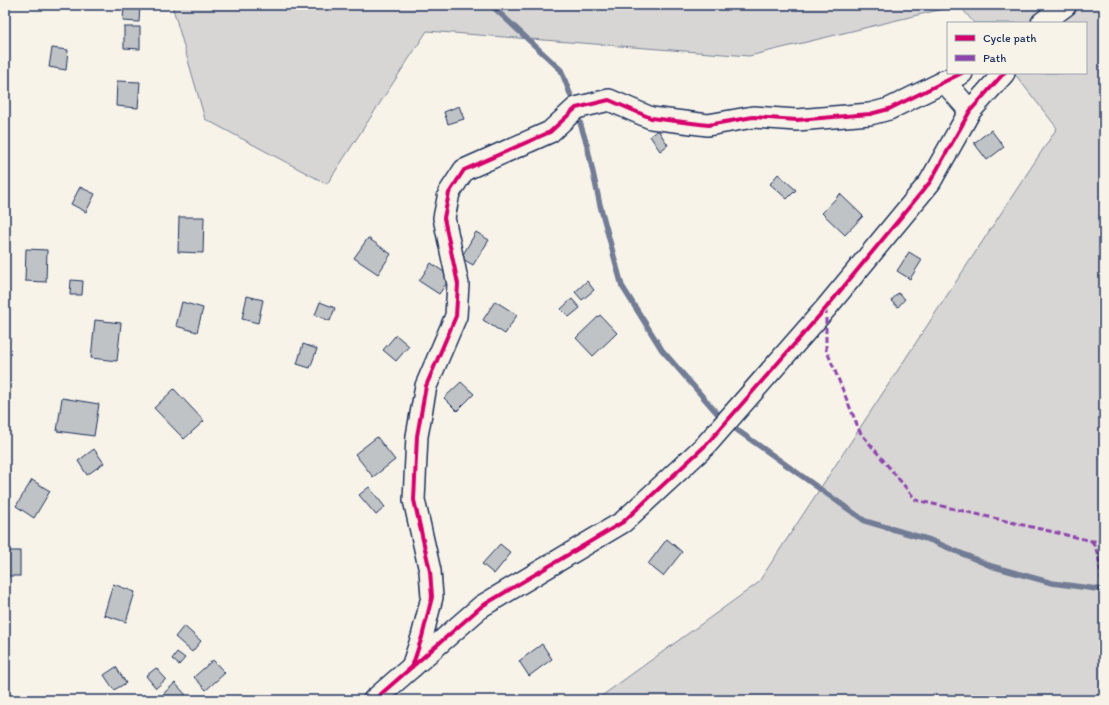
<svg xmlns="http://www.w3.org/2000/svg" width="1109" height="705" font-family="Itim,sans-serif">
<style>
.green{fill:#d7d6d4;stroke:#798299}
.lines{fill:none;stroke-linecap:round;stroke-linejoin:round}
.stream{stroke:#727c95;stroke-width:5.5}
.building{fill:#c0c3c5;stroke:#1b2f5e}
.minor-casing{stroke:#1b2f5e;stroke-width:24}
.minor{stroke:#f7f3e8;stroke-width:21}
.quiet{stroke:#8e44ad;stroke-width:3;stroke-dasharray:6 3;stroke-linecap:butt}
.cycleway-casing{stroke:#f7f3e8;stroke-width:6}
.cycleway{stroke:#d6006c;stroke-width:4}
</style>
<rect width="100%" height="100%" fill="#f7f3e8"/>
<filter id="ink" filterUnits="userSpaceOnUse"><feTurbulence type="fractalNoise" baseFrequency=".025" numOctaves="2"/><feDisplacementMap in="SourceGraphic" scale="8" xChannelSelector="R" yChannelSelector="G"/><feConvolveMatrix kernelMatrix="1 2 1 2 8 2 1 2 1" color-interpolation-filters="sRGB"/></filter>
<g filter="url(#ink)">
<g class="green">
<path d="M172,5H959L749,56L427,31L327,184L205,119Z"/>
<path d="M959,5H1104V700H596L758,583L1057,128L1014,73H1086V23H974Z"/>
</g>
<g class="lines">
<g class="stream">
<path d="M491,5L561,70L574,104"/>
<path d="M577,113L587,145L600,205L622,286L662,350L723,420"/>
<path d="M730,425L865,521L930,540L991,566L1052,583L1104,590"/>
</g>
</g>
<g class="building">
<path d="M124,5H140L139,22L123,21Z"/>
<path d="M124,27H140V49L124,48Z"/>
<path d="M52,48L68,50L66,70L49,67Z"/>
<path d="M117,81L140,82L138,108L116,106Z"/>
<path d="M459,106L464,119L448,124L444,112Z"/>
<path d="M658,130L668,145L660,151L650,136Z"/>
<path d="M991,130L1004,147L987,160L974,143Z"/>
<path d="M778,174L796,190L787,199L770,184Z"/>
<path d="M80,187L95,194L86,212L71,204Z"/>
<path d="M840,194L863,216L845,235L822,213Z"/>
<path d="M179,217H204L203,253L178,252Z"/>
<path d="M476,232L489,240L473,265L461,258Z"/>
<path d="M368,238L391,254L378,274L354,258Z"/>
<path d="M26,249L47,250L46,282L25,281Z"/>
<path d="M909,252L922,260L910,279L897,271Z"/>
<path d="M431,263L451,277L439,294L419,281Z"/>
<path d="M71,280L83,281L82,295H70Z"/>
<path d="M587,281L594,290L582,300L575,292Z"/>
<path d="M898,293L905,299L898,307L891,301Z"/>
<path d="M247,296L263,300L258,323L242,319Z"/>
<path d="M572,299L580,308L569,317L561,309Z"/>
<path d="M495,301L517,315L505,334L483,320Z"/>
<path d="M182,302L203,308L197,332L176,326Z"/>
<path d="M320,302L335,308L330,321L315,315Z"/>
<path d="M600,315L617,333L593,356L576,338Z"/>
<path d="M95,320L121,323L117,361L91,358Z"/>
<path d="M396,335L409,346L396,361L383,350Z"/>
<path d="M303,344L317,349L310,368L297,364Z"/>
<path d="M461,382L474,394L457,411L444,398Z"/>
<path d="M174,389L204,421L184,439L154,408Z"/>
<path d="M62,398L99,404L94,436L57,431Z"/>
<path d="M377,437L395,460L373,477L355,454Z"/>
<path d="M94,449L104,463L87,475L78,461Z"/>
<path d="M32,480L50,491L34,518L16,506Z"/>
<path d="M369,487L385,507L376,515L359,495Z"/>
<path d="M667,539L682,552L663,576L648,564Z"/>
<path d="M500,544L511,553L494,574L482,564Z"/>
<rect x="5" y="551" width="15" height="25"/>
<path d="M113,584L135,592L126,622L104,615Z"/>
<path d="M184,626L201,641L192,652L175,637Z"/>
<path d="M542,644L552,659L529,676L519,661Z"/>
<path d="M177,652L185,658L179,665L172,659Z"/>
<path d="M213,660L225,673L206,690L194,677Z"/>
<path d="M116,667L126,683L114,690L104,675Z"/>
<path d="M156,668L166,679L156,688L146,676Z"/>
<path d="M175,683L186,695L180,700H169L163,694Z"/>
</g>
<g class="lines">
<g class="minor-casing">
<g id="minor">
<path d="M1042,23L1066,5"/>
<path d="M944,81L970,111"/>
<path d="M412,667L422,637L432,597L430,571L414,500L417,436L426,386L456,316L458,284L444,218L449,193L464,170L550,132L576,108L609,100L651,118L708,125L753,117L797,120L870,114L889,109L962,73"/>
<path d="M374,700L482,606L623,522L706,445L826,308L930,182L970,111L1004,73"/>
</g>
</g>
<use href="#minor" class="minor"/>
<g class="quiet">
<path d="M826,309V349L860,432L916,500L1092,541H1104"/>
<path d="M1092,541L1098,554L1103,590L1104,592"/>
</g>
<g class="cycleway-casing">
<g id="cycleway">
<path d="M412,667L422,637L432,597L430,571L414,500L417,436L426,386L456,316L458,284L444,218L449,193L464,170L550,132L576,108L609,100L651,118L708,125L753,117L797,120L870,114L889,109L962,73"/>
<path d="M374,700L482,606L623,522L706,445L826,308L930,182L970,111L1004,73"/>
</g>
</g>
<use href="#cycleway" class="cycleway"/>
</g>
</g>
<rect width="1109" height="705" fill="none" stroke="#f7f3e8" stroke-width="20"/>
<rect x="10" y="10" width="1089" height="685" fill="none" stroke="#1b2f5e" stroke-width="1.5" filter="url(#ink)"/>
<rect x="947" y="22" width="140" height="52" fill="#f7f3e8" stroke="#9fa5b1"/>
<rect x="955" y="35" width="20" height="6" fill="#d6006c" stroke="#9fa5b1"/>
<text x="983" y="42" font-size="12" fill="#1b2f5e">Cycle path</text>
<rect x="955" y="55" width="20" height="6" fill="#8e44ad" stroke="#9fa5b1"/>
<text x="983" y="62" font-size="12" fill="#1b2f5e">Path</text>
</svg>
